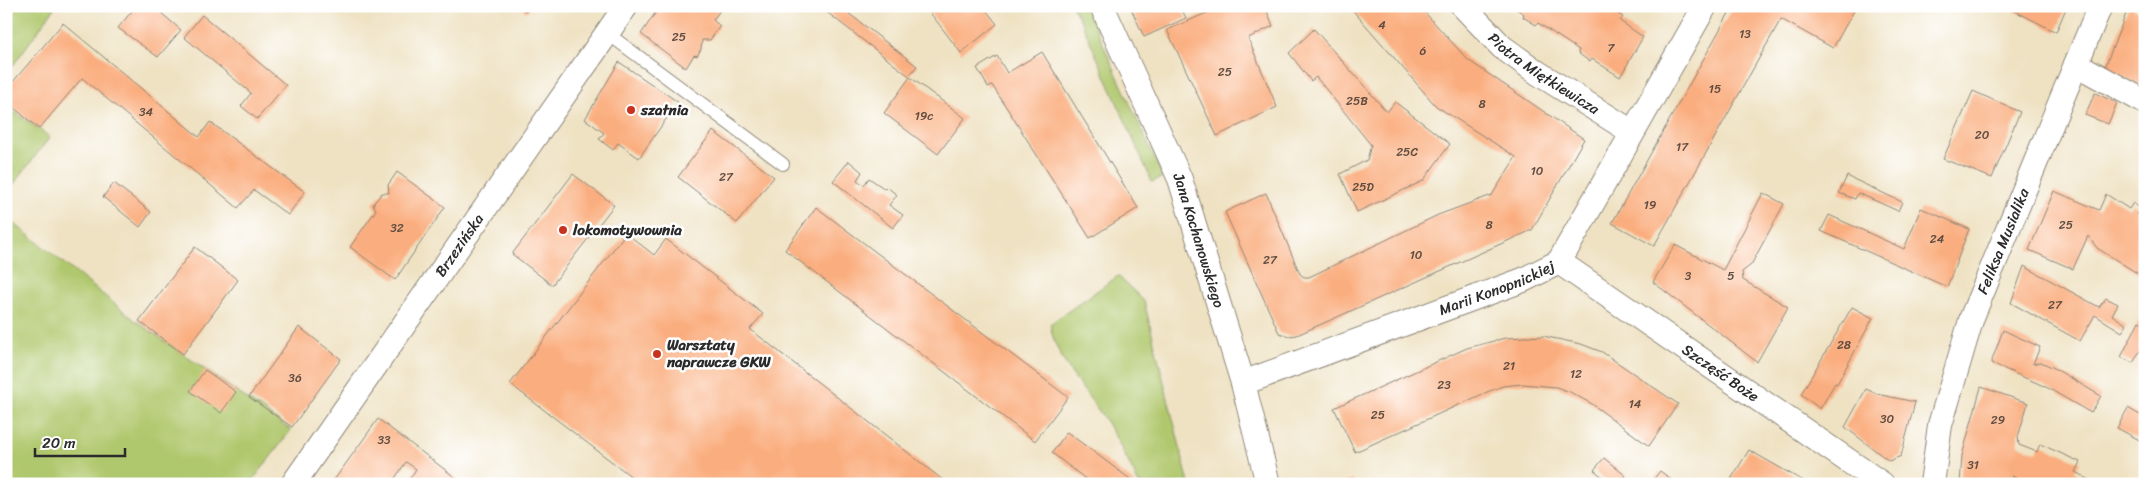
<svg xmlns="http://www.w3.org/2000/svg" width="2151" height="490" font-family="Sriracha,sans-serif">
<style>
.green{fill:#b0c86d;stroke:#6e7a4c}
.building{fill:#faad7e}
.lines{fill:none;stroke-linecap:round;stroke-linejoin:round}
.service-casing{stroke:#8d8677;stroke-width:14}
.minor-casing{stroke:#8d8677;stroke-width:26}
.service{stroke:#fff;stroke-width:12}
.minor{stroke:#fff;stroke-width:24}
.poi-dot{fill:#c8321e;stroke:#fff;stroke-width:2}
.labels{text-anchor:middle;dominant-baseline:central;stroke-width:5;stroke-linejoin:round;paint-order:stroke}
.number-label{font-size:12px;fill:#5f4c40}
.street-label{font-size:15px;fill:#2b2b2b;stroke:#fff}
.poi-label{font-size:15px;font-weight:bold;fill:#2b2b2b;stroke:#fff;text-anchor:start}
</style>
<rect width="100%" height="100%" fill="#fff"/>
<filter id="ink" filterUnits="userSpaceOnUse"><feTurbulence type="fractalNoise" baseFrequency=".02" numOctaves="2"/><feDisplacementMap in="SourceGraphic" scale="10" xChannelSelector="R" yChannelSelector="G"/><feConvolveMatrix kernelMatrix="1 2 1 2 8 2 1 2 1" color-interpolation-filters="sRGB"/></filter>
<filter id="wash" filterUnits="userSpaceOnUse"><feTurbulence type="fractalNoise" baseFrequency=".0096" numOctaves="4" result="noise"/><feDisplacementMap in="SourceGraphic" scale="20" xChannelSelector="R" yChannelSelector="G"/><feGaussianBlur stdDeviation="1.12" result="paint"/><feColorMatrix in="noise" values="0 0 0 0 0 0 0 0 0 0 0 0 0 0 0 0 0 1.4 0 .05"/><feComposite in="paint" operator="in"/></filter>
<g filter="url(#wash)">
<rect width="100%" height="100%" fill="#efe2c3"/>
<g class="green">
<path d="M6,6H56L6,75Z"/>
<path d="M1072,6H1086L1163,177L1152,182L1081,21Z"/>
<path d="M6,106L50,137L6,194Z"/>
<path d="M6,217L136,321L291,430L250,484H6Z"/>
<path d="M1118,276L1144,301L1189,484H1139C1129,463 1119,442 1107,423C1087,391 1056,362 1050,324Z"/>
</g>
<g id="blocks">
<g class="building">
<path d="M136,6H153L181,30L158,57L118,28Z"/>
<path d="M519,6H531L526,12Z"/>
<path d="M660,6H723L713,20L720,26L710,40H702L701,49L697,56L694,55L686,68L641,34Z"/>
<path d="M819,6H839L917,66L909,76Z"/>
<path d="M925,6H983L997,24L961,53Z"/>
<path d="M1130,6H1180L1186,18L1144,37Z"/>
<path d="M1223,6H1265L1273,26L1248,38L1277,107L1217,136L1167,30Z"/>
<path d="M1349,6H1419L1468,60L1584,139L1532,230L1297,335L1289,336L1279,333L1225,212L1266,193L1300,274L1304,277H1309L1438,215L1492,195L1516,157L1436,106Z"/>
<path d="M1512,6H1596L1603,11L1606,6L1623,17L1620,21L1643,37L1620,77L1592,59L1590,62L1578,53L1579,50L1538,23L1536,25L1523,17L1524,14Z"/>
<path d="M1733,6L1856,7L1833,48L1781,19L1654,246L1612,223Z"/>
<path d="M2005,6H2067L2056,32Z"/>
<path d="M2129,6L2145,14V88L2105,67Z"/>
<path d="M202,15L286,85L257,119L241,106L251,93L184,37Z"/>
<path d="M63,23L199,137L210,122L305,192L288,215L254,190L238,208L82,78L39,129L6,101V90Z"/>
<path d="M1314,29L1387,112L1395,102L1450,144L1423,181L1357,212L1340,174L1367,160L1371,145L1316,77L1311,81L1289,53Z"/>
<path d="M1042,52L1138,208L1090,238L992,85L988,87L977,68L997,56L1007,73Z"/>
<path d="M619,62L678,102L639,158L618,143L613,150L599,139L604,133L585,119Z"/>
<path d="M910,77L965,118L938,154L884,113Z"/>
<path d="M1973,91L2020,112L1992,178L1943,159Z"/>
<path d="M2095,93L2117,103L2108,124L2085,115Z"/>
<path d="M713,131L774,177L737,223L678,177Z"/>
<path d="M849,161L862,172L857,180L864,185L869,178L885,189L887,187L897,195L889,205L903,215L893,228L833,181Z"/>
<path d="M397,172L445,207L395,280L350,247L376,210L373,204L382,193H389L388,185Z"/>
<path d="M573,174L614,205L552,285L512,254Z"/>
<path d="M1847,176L1902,202L1898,211L1858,193L1855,199L1839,193Z"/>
<path d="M114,183L151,212L140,227L103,197Z"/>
<path d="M2054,191L2099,210L2106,194L2129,209L2133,203L2140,208L2137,214L2145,219V278L2097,248L2088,236L2073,269L2029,250Z"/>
<path d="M1763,193L1784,204L1751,265L1742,272L1743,280L1788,307L1757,362L1653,282L1675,245L1723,270Z"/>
<path d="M816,207L1068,397L1035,441L785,250Z"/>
<path d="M1921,208L1969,229L1947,287L1821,231L1829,215L1904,249Z"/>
<path d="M626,233L654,255L666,239L763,314L750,329L948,484H641L510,384Z"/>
<path d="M195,247L238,280L183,354L139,321Z"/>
<path d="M2024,266L2099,307L2106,298L2118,304L2112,315L2127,325L2122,332L2095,315L2080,341L2011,303Z"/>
<path d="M1852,307L1873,318L1837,384L1835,383L1820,409L1801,394Z"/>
<path d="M2139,321L2145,324V342L2133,363L2121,357Z"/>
<path d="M299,327L341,359L292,427L249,397Z"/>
<path d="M2003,330L2040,347L2033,364L2041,362L2054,368L2101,396L2091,413L2046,387L1991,363Z"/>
<path d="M1543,336L1581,344L1602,352L1678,404L1649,446L1592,404L1570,392L1556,387L1522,384L1503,386L1487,392L1355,452L1334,408L1467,348L1505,338Z"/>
<path d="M205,370L236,392L221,413L190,391Z"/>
<path d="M1981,387L2028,403L2018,437L2019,445L2037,452L2040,444L2080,462L2075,472L2098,484H2024L2025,482L2012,476L2011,484H1960L1962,456Z"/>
<path d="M1866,389L1877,394L1915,402L1901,456L1889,461L1845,427Z"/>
<path d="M2128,408L2145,418V443L2117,428Z"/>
<path d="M378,419L464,484H414L409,480L416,469L406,462L391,484H338L334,480Z"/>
<path d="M1067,432L1134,482L1133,484H1092L1052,453Z"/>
<path d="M1749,450L1798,478L1810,484H1728Z"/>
<path d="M1604,458L1626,476L1620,484H1611L1594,470Z"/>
<path d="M1660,471L1671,479L1667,484H1650Z"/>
<path d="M1353,480L1354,484H1342V483Z"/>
</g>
</g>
</g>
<g filter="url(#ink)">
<use href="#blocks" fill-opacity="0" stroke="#8d8677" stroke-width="1"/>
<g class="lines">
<g class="service-casing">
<path id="service" d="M607,33L783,164"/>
</g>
<g class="minor-casing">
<g id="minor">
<path id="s1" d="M1102,6L1180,179L1243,383L1268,484"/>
<path id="s2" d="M1463,6L1502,47L1538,73L1632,132"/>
<path d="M2076,64L2145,102"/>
<path id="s3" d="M1559,262L1882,484"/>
<path id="s4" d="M1243,383L1523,280L1559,262L1705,6"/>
<path id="s5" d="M293,484L626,6"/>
<path id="s6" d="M1932,484L1940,425L1972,317L2100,6"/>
</g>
</g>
<use href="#service" class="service"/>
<use href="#minor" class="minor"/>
</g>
</g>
<g class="poi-dot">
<circle cx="631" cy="110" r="5"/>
<circle cx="563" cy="230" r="5"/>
<circle cx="657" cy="354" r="5"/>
</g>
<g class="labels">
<g class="number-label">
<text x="1382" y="25">4</text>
<text x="1745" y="34">13</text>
<text x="679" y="37">25</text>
<text x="1611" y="48">7</text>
<text x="1423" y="51">6</text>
<text x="1225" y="72">25</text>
<text x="1715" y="89">15</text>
<text x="1357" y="101">25B</text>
<text x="1482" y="104">8</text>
<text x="146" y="112">34</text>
<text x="924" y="116">19c</text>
<text x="1982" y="135">20</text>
<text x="1682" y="147">17</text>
<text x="1407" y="152">25C</text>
<text x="1537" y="171">10</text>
<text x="726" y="177">27</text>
<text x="1363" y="187">25D</text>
<text x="1650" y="205">19</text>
<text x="1489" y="225">8</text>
<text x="2066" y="225">25</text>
<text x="397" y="228">32</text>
<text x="1937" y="239">24</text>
<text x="1416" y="255">10</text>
<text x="1270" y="260">27</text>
<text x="1688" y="276">3</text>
<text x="1731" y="276">5</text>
<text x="2055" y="305">27</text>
<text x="1844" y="345">28</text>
<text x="1509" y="366">21</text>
<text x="1576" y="374">12</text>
<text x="295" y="378">36</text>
<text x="1444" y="385">23</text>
<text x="1635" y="404">14</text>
<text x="1378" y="415">25</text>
<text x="1887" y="419">30</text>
<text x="1998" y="420">29</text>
<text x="384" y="440">33</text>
<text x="1973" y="465">31</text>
</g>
<g class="street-label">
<text stroke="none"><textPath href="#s2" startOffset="106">Piotra Miętkiewicza</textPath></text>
<text stroke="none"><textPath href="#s1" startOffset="254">Jana Kochanowskiego</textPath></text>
<text stroke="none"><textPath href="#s6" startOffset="254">Feliksa Musialika</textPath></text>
<text stroke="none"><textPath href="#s5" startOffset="291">Brzezińska</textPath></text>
<text stroke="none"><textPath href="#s4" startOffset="271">Marii Konopnickiej</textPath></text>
<text stroke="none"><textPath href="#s3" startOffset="196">Szczęść Boże</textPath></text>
</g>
<g class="poi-label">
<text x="641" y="110">szatnia</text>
<text x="573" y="230">lokomotywownia</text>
<text x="667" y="345">Warsztaty<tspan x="667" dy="17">naprawcze GKW</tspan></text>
</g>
</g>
<rect width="2151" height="490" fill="none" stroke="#fff" stroke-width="25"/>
<path d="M35 448v8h90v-8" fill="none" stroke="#2b2b2b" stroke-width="2.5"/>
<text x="42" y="448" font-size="15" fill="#2b2b2b" stroke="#ffffff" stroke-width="4" paint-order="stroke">20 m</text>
</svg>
